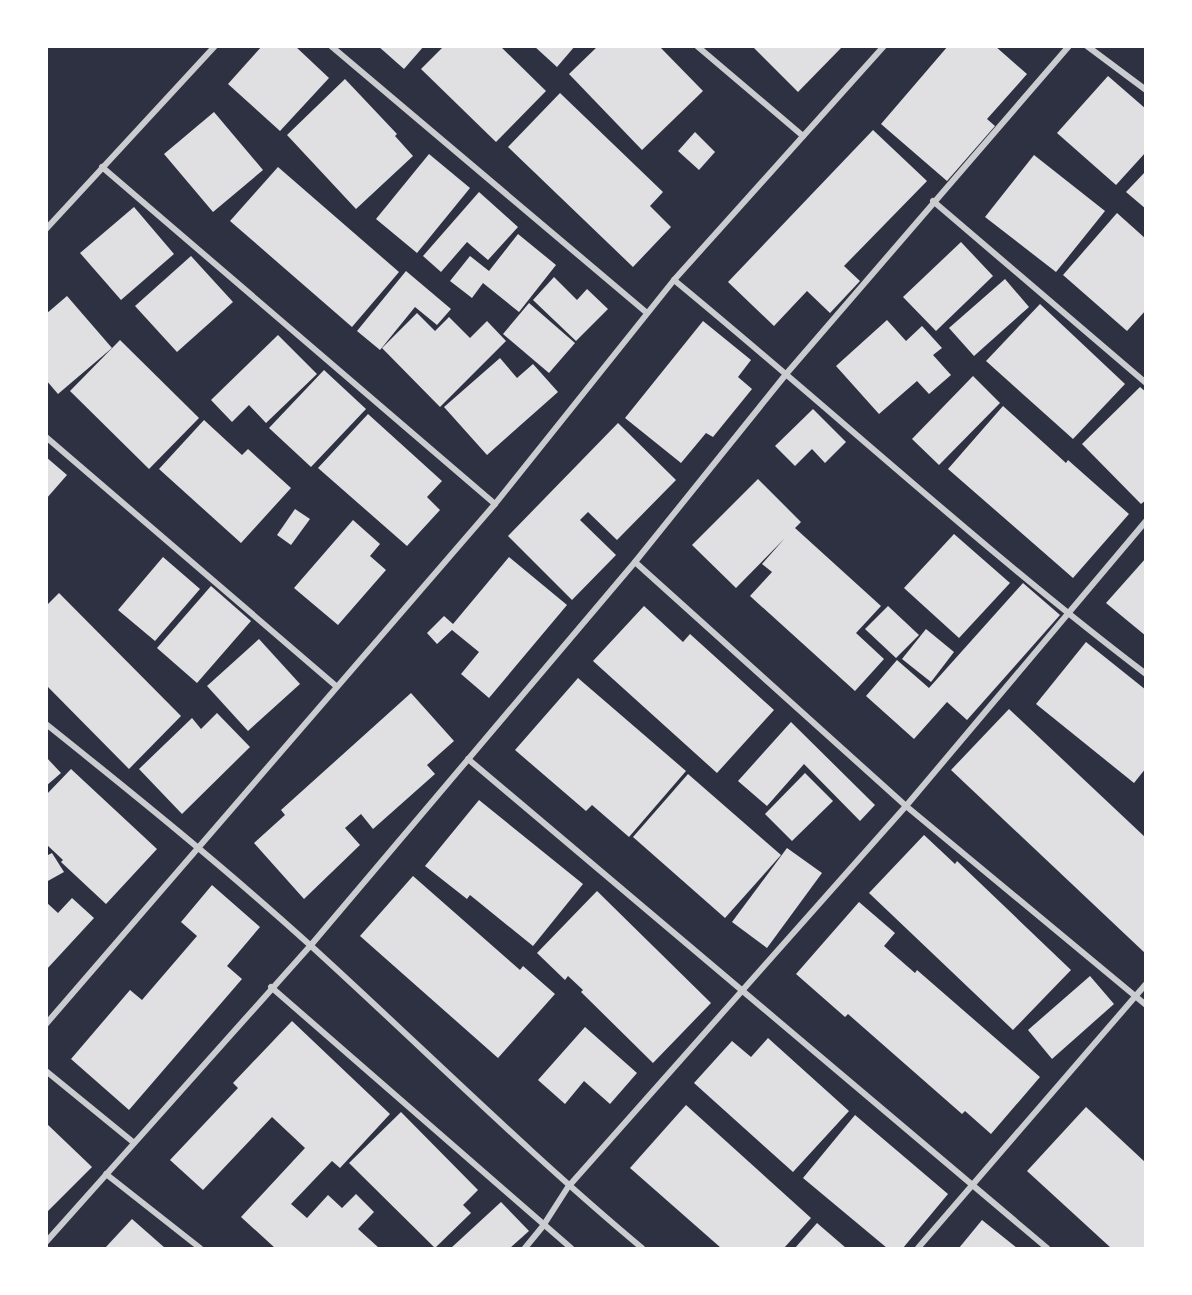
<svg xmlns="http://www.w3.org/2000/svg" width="1192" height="1295" font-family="'Times New Roman',serif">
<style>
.building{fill:#e0e0e3}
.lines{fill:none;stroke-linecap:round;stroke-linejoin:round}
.minor{stroke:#caccd0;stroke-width:6}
</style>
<rect width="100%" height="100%" fill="#2d3142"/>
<g class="building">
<path d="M262,46H295L329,78L280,131L228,84Z"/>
<path d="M378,46H424L404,69Z"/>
<path d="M444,46H500L546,91L496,142L421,69Z"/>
<path d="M534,46H575L557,67Z"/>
<path d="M598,46H659L703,91L642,150L569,74Z"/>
<path d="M752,46H843L798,92Z"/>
<path d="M948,46H995L1027,74L987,119L995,126L947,181L881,124Z"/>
<path d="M1108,76L1146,109V152L1116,185L1057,133Z"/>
<path d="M345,79L397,134L395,136L413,156L356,209L287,135Z"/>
<path d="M560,93L663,192L650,206L671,227L633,267L508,147Z"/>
<path d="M214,112L263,170L213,212L164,154Z"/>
<path d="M873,130L927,181L844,266L860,281L830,313L807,291L774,326L728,282Z"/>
<path d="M695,132L715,152L699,170L678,151Z"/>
<path d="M429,154L470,188L417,253L376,219Z"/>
<path d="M1034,155L1105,211L1056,272L985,217Z"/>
<path d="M278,167L399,272L352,327L230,221Z"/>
<path d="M1146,171V209L1126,192Z"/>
<path d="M479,192L518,227L488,260L467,242L441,272L423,256Z"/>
<path d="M134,207L174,254L121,300L80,253Z"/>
<path d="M1117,213L1146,239V310L1127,331L1063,275Z"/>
<path d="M518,234L556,265L519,312L483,283L472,298L450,281L470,256L489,271Z"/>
<path d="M961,242L993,276L936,331L903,297Z"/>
<path d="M191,256L233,302L177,352L135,306Z"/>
<path d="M406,271L451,309L437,325L415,307L380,350L357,331Z"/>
<path d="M554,277L577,300L587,289L608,309L576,341L533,300Z"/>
<path d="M1005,279L1029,307L974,356L949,328Z"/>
<path d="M67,296L112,348L58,394L46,380V314Z"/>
<path d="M529,303L575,343L549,373L503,334Z"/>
<path d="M1040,304L1125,384L1073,439L986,361Z"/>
<path d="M417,313L435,331L449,317L470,338L487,321L506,341L440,407L382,348Z"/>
<path d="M887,320L906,341L922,326L942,348L933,355L951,375L929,394L917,381L879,414L836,366Z"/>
<path d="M703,321L751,360L738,377L752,389L713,437L706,433L681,463L625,418Z"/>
<path d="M278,335L317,374L266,423L249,405L232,422L211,400Z"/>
<path d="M120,340L199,418L149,469L70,391Z"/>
<path d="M500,358L517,378L533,364L558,392L487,455L444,407Z"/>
<path d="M324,370L366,409L311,467L269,428Z"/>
<path d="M973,376L1000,403L939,465L912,439Z"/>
<path d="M1140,387L1146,392V500L1141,504L1082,444Z"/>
<path d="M1003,406L1066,463L1068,460L1129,514L1073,578L948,469Z"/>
<path d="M813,409L846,442L825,463L812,449L795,466L775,446Z"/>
<path d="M368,414L442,481L427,497L440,510L407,546L318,468Z"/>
<path d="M204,420L242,455L248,449L291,488L241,543L159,469Z"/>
<path d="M618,423L676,480L617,540L588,512L580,520L616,555L572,600L508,536Z"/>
<path d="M46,457L67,475L46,499Z"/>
<path d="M758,479L801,522L795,528L881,606L856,633L884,659L855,691L750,596L772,572L762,564L785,538L736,588L692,545Z"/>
<path d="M295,509L310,519L291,545L277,535Z"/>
<path d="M353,520L380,544L370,556L386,570L338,625L294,588Z"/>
<path d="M954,534L1010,583L959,638L904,588Z"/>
<path d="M163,557L200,589L155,641L118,610Z"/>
<path d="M509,557L567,605L489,698L461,674L479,652L452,630L437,644L427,633L444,616L453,624Z"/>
<path d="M1146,558V636L1106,603Z"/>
<path d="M1023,583L1060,615L967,720L947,702L914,739L866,696L897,660L929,688Z"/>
<path d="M211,586L251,621L197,683L157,648Z"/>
<path d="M59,593L181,716L129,769L46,685V606Z"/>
<path d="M644,606L683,642L690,634L774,710L717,773L593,661Z"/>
<path d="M888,606L919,635L896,658L865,629Z"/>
<path d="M926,629L954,652L931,682L902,659Z"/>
<path d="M259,639L300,684L248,731L207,686Z"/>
<path d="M1086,642L1146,690V768L1134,783L1036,704Z"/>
<path d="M578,678L686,771L629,837L592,805L586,811L515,750Z"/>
<path d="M411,693L454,741L427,765L435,774L373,829L361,814L345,828L360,845L304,899L254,843L285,815L281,810Z"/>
<path d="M1009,709L1146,838V954L951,770Z"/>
<path d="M217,713L250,747L182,814L139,769L192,718L201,729Z"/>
<path d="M791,722L875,805L860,821L804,764L767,806L738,781Z"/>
<path d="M46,757L61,773L46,786Z"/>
<path d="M71,769L157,849L106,904L61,862L63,860L46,844V795Z"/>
<path d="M805,773L833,801L792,841L765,814Z"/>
<path d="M688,774L781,855L725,918L633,837Z"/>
<path d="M479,800L583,884L533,946L470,895L467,899L425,866Z"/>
<path d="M924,835L955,864L957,861L1071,970L1013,1030L869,893Z"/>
<path d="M787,848L822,873L767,948L732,922Z"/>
<path d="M52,853L64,872L46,882V856Z"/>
<path d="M413,876L520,970L523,966L555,994L498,1058L360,936Z"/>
<path d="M212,885L260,927L227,966L242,979L129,1110L71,1059L130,990L142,1000L197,936L181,922Z"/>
<path d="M597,891L711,1003L653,1063L581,992L583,990L568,976L565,980L537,953Z"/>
<path d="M72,898L94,918L46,970V902L58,913Z"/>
<path d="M859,902L895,933L884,946L915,973L917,970L1040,1077L991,1134L965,1111L962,1114L848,1014L845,1017L796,974Z"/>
<path d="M1090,976L1114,1004L1052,1059L1028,1030Z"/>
<path d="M292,1021L390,1114L340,1168L332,1161L291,1204L307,1218L328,1195L342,1208L356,1194L374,1212L358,1229L379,1248H275L241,1217L305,1148L272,1117L203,1190L170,1160L238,1088L233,1083Z"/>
<path d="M585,1027L637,1073L610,1104L584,1081L565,1104L538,1080Z"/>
<path d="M768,1038L849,1111L793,1172L694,1083L732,1041L751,1057Z"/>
<path d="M686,1105L811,1218L784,1248H721L630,1168Z"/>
<path d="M1086,1107L1146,1163V1248H1111L1027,1171Z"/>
<path d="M401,1112L478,1190L463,1205L471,1213L435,1248L349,1163Z"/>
<path d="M855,1115L948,1194L903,1248H887L803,1178Z"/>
<path d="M46,1123L92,1167L46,1213Z"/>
<path d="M501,1202L529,1231L510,1248H451Z"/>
<path d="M132,1219L165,1248H105Z"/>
<path d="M982,1220L1017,1248H959Z"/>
<path d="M817,1223L846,1248H795Z"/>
</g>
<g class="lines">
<g class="minor">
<path d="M331,46L647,313"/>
<path d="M697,46L803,136"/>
<path d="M1087,46L1146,90"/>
<path d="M102,167L495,504"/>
<path d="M933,201L1146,383"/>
<path d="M46,229L215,46"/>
<path d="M674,280C832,410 983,550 1146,674"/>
<path d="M46,437L336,686"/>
<path d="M635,562L906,806L1146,1005"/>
<path d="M46,724C136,796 225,868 310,945C421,1046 527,1152 642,1248"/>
<path d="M468,759L1047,1248"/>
<path d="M271,987L571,1248"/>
<path d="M46,1024L495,504L674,280L884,46"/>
<path d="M46,1071L133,1142"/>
<path d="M106,1174L200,1248"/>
<path d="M46,1242L311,945L635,562L787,373L1069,46"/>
<path d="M525,1248L543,1226L568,1187L906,806L1146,521"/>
<path d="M918,1248L1146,984"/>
</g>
</g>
<rect width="1192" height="1295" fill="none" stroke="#ffffff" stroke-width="96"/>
</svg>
